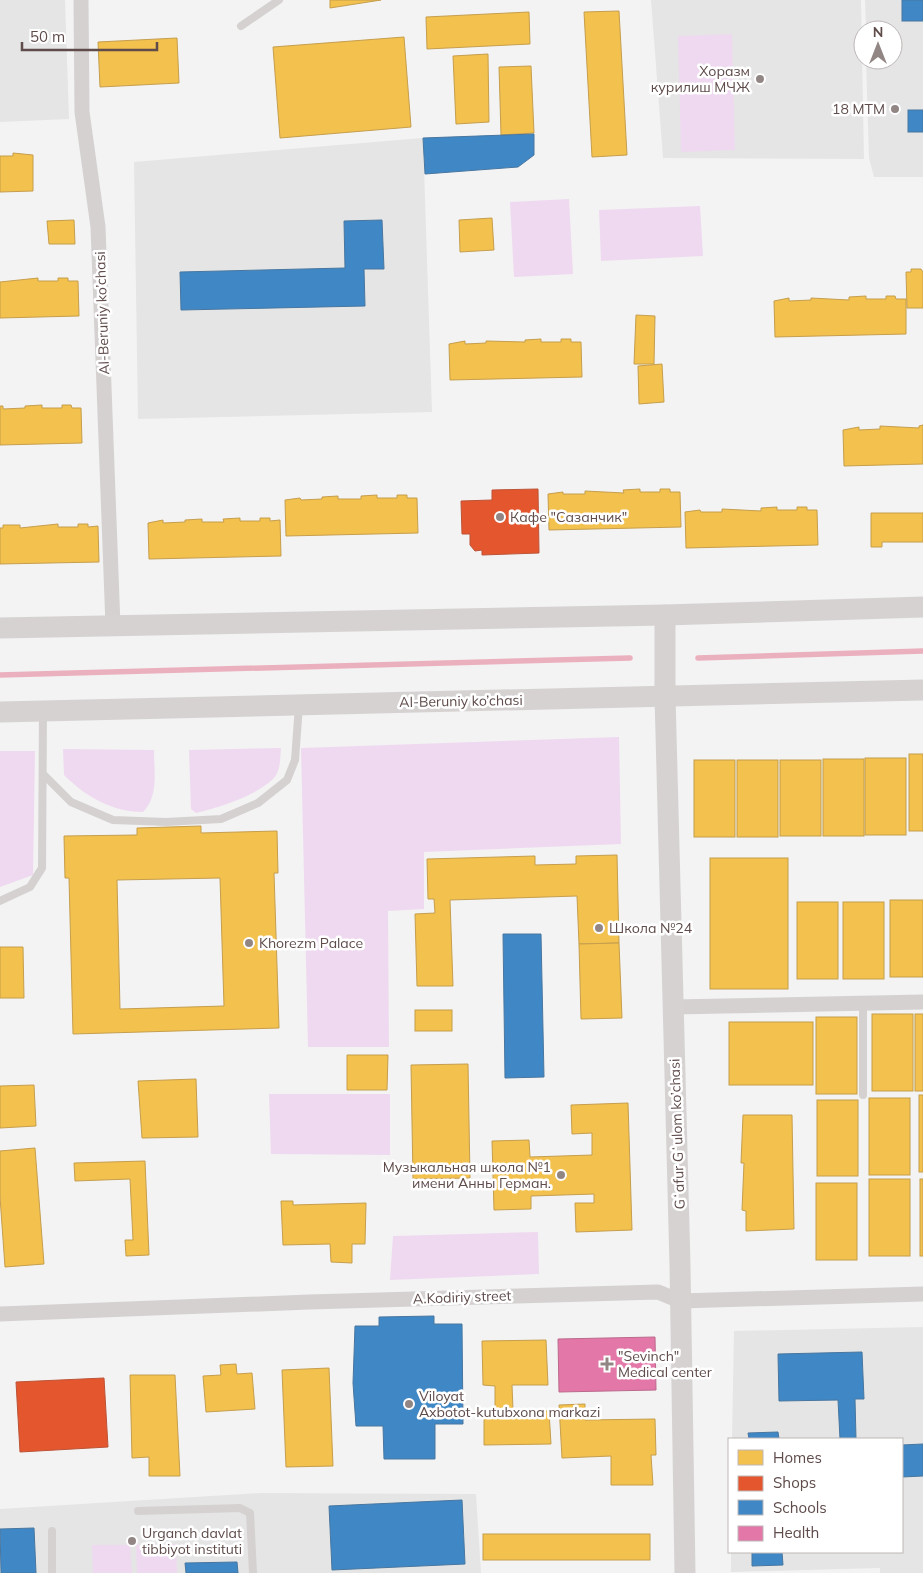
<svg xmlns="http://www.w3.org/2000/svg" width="923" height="1573" font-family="Mulish,sans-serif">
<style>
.education{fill:#e4e5e4}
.green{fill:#efd9f0}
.homes{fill:#f2c14e;stroke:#c69e4d;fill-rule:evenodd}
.shops{fill:#e4572e;stroke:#bc5336}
.schools{fill:#3f88c5;stroke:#4876a0}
.health{fill:#e377a8;stroke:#bb6a8c}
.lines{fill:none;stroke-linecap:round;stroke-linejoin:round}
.stream{stroke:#ebb0be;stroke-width:5.5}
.lane{stroke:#d5d1d1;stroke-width:8}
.street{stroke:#d5d1d1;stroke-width:15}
.secondary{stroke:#d6d2d2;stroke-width:21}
.poi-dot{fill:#928685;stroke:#fff;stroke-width:2}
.labels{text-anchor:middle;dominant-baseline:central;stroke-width:5;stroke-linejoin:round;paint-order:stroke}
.poi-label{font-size:14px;fill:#5e4b4a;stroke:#fff;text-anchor:start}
.street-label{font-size:14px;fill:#5e4b4a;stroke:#fff}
</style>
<rect width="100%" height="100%" fill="#f3f3f3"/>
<g class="education">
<path d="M0,0H65L69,119L0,122Z"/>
<path d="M651,0H861L864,159L663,158Z"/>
<path d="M865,0H923V177H874L869,158L866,60H893V30H866Z"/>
<path d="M423,138L432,412L138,419L134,162Z"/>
<path d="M923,1327V1573H880V1568L731,1572V1552H902V1439H732L734,1331Z"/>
<path d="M262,1493L476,1494L481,1573H0V1509Z"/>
</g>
<g class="green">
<path d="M732,34L735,150L681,152L678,36Z"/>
<path d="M569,199L573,274L514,277L510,202Z"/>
<path d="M700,206L703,256L601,261L599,210Z"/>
<path d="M619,737L621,844L424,852V909L388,911L389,1047H308L301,748Z"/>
<path d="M281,748C280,757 281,770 274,778C256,796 220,807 196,813L191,809L189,750Z"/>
<path d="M63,749L154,750C154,771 159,796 143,812C112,812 85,796 64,775Z"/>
<path d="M0,751H35L33,875L0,887Z"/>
<path d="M269,1094H390V1155L271,1154Z"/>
<path d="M538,1232L539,1274L390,1280L393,1236Z"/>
<path d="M176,1544L177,1573H137L136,1545Z"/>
<path d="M92,1545H130L132,1573H93Z"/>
</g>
<g class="homes">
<path d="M330,0H381L330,8Z"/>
<path d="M619,11L627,155L592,157L584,12Z"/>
<path d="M529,12L530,44L427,49L426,17Z"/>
<path d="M404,37L411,127L280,138L273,47Z"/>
<path d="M177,38L179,83L100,87L98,42Z"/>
<path d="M488,54L489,122L456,124L453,56Z"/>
<path d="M531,66L534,133L501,135L499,67Z"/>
<path d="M13,153L33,155V191L0,192V156H13Z"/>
<path d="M492,218L494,250L460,252L459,220Z"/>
<path d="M74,220L75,244H49L47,221Z"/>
<path d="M911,269H921L923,272V308H907L906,272H911Z"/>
<path d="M38,278V281H58V278H68V281H78L79,316L0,318V282Z"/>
<path d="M866,296V299H886V296H895L896,299H906V334L775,337L774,301L789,298V301L811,300V298L849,300V297Z"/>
<path d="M636,315L655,316L654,364H634Z"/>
<path d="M541,339V342H561V339H571V342H581L582,377L450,380L449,344L465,341V344L486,343V341L525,342V340Z"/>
<path d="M662,364L664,402L639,404L638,366Z"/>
<path d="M42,405V408H62V405H71L72,408H81L82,443L0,445V406H3V409L25,408V406Z"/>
<path d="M923,425V464L844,466L843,430L859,427V430L880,429V426L919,428V426Z"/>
<path d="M640,489V492H660V489H670V492H680L681,527L549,530L548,494L563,492V494H585V491L624,493L623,490Z"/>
<path d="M377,495V498H397V495H407V498H417L418,533L286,536L285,500L300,498L301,500L322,499V497L338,496V499H361V496Z"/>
<path d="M777,507V510H797V507H807V510H817L818,545L686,548L685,512L700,510L701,512H722V509L761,511V508Z"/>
<path d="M871,513H923V542H882V547H871Z"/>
<path d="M240,518V521H260V518H270V521L280,520L281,556L149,559L148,523L163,520V523L185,522V520L202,519V522H224L223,519Z"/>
<path d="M58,524V527H78V524H88V527L98,526L99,562L0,564V528H3V525H20V528Z"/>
<rect x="909" y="754" width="14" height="77"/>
<rect x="865" y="758" width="41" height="77"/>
<rect x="823" y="759" width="41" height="77"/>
<rect x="694" y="760" width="41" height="77"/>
<rect x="737" y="760" width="41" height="77"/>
<rect x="780" y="760" width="41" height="76"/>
<path d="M201,826V833L277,831L278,873H274L279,1028L73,1034L69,878H65L64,836L137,835V828ZM220,878L224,1006L120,1009L117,880Z"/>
<path d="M617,855L619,943L579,944L577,896L450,900L453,986H417L415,914L435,913L434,899H428L427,859L535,856V865L576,864V856Z"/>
<rect x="710" y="858" width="78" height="131"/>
<rect x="890" y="900" width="33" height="77"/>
<rect x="797" y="902" width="41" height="77"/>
<rect x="843" y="902" width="41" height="77"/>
<path d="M619,943L622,1018L581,1019L579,944Z"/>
<path d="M0,947H23L24,998H0Z"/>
<rect x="415" y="1010" width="37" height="21"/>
<rect x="872" y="1014" width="41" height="77"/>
<rect x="915" y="1014" width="8" height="77"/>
<rect x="816" y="1017" width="41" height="77"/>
<rect x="729" y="1022" width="84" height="63"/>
<path d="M347,1055H388L387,1090H347Z"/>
<path d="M468,1064L470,1178L413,1179L411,1065Z"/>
<path d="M196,1079L198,1137L142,1138L138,1081Z"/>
<path d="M34,1085L36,1126L0,1128V1086Z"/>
<rect x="919" y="1095" width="4" height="77"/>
<rect x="869" y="1098" width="41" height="77"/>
<rect x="817" y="1100" width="41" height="76"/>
<path d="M628,1103L632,1230L576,1232L575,1203H594V1194L531,1196V1209L494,1210L492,1141L529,1140L530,1157L592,1155V1133L572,1134L571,1105Z"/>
<path d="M743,1115H792L794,1229L746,1231V1211L742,1210L744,1163H741Z"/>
<path d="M35,1148L44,1264L5,1267L0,1197V1151Z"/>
<path d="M145,1161L149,1255L126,1256L125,1240H133L130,1179L75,1181L74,1163Z"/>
<rect x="869" y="1179" width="41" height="77"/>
<rect x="920" y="1179" width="3" height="77"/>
<rect x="816" y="1183" width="41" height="77"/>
<path d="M281,1201H293V1205L366,1203L365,1244H352V1263L331,1262L330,1244L283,1245Z"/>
<path d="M546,1340L548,1385H512L513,1410L549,1411L551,1444L484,1445V1412L495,1411V1386L483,1385L482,1341Z"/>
<path d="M236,1364L237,1374L252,1373L255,1409L206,1412L203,1376L221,1375L220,1365Z"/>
<path d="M329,1368L333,1466L286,1467L282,1370Z"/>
<path d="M130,1375H175L180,1476H149V1457L132,1458Z"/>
<path d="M585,1404V1420L655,1419L656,1455H651L653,1485H611V1456L562,1458L559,1405Z"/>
<rect x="483" y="1534" width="167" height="26"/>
</g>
<g class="shops">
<path d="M538,489L539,553L482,555V550L475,551L470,545V534H462L461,501L492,500V490Z"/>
<path d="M104,1378L108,1447L20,1452L16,1382Z"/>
</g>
<g class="schools">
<rect x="902" y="0" width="21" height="21"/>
<rect x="908" y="110" width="15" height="22"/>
<path d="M534,134V155L518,167L425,174L423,138Z"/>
<path d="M382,220L384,269H364L365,306L181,310L180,272L345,268L344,221Z"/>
<path d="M503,934H541L544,1077L505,1078Z"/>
<path d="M434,1316V1324H462L463,1424H435V1459H384L383,1426H356L353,1383L355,1326H379V1317Z"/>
<path d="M862,1352L864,1399H855L856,1439H840L838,1400L779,1401L778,1354Z"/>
<path d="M778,1432L779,1439H749L748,1433Z"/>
<path d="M923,1444V1476L902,1477V1445Z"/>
<path d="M462,1500L465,1564L332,1570L329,1506Z"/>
<path d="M34,1528L36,1573H1L0,1529Z"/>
<path d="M752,1552H782L783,1565L752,1566Z"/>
<path d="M237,1562L238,1573H186L185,1563Z"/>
</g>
<path class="health" d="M655,1337L656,1390L559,1392L558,1339Z"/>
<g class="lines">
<g class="stream">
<path d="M698,658L923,651"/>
<path d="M0,675L630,658"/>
</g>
<g class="lane">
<path d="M241,26L279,0"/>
<path d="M44,775L71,802L113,820L166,822L221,819L258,803L287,780L295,760L299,705"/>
<path d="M0,901L30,887L42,868L43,713"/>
<path d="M863,1004V1095"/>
<path d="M138,1511L240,1508L250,1513L253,1573"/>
<path d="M52,1531V1573"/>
</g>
<g class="street">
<path d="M81,0L82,112L98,227L113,626"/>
<path d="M673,1007L923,1002"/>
<path d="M0,1314L309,1302L658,1292L680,1301L923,1294"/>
</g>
<g class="secondary">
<path d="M665,615V696L680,1265L685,1573"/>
<path d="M0,628L665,615L923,607"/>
<path d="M0,712L923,690"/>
</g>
</g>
<g class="poi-dot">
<circle cx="760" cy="79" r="5"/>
<circle cx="895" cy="109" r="5"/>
<circle cx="500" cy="517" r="5"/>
<circle cx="599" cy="928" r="5"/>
<circle cx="249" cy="943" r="5"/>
<circle cx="561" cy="1175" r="5"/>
<path d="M604.5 1356.5h5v5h5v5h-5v5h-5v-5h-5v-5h5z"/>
<circle cx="409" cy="1404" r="5"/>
<circle cx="132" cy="1541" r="5"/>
</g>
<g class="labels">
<g class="poi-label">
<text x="750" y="71" text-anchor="end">Хоразм<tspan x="750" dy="16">курилиш МЧЖ</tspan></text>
<text x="885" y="109" text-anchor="end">18 MTM</text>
<text x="510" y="517">Кафе "Сазанчик"</text>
<text x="609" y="928">Школа №24</text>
<text x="259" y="943">Khorezm Palace</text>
<text x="551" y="1167" text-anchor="end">Музыкальная школа №1<tspan x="551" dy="16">имени Анны Герман.</tspan></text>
<text x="618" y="1356">"Sevinch"<tspan x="618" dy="16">Medical center</tspan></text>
<text x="419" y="1396">Viloyat<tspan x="419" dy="16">Axbotot-kutubxona markazi</tspan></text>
<text x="142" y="1533">Urganch davlat<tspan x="142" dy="16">tibbiyot instituti</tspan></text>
</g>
<g class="street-label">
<text transform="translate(102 313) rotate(-92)">Al-Beruniy ko’chasi</text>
<text transform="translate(461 701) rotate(-1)">Al-Beruniy ko’chasi</text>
<text transform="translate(677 1134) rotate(-92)">Gʻafur Gʻulom ko’chasi</text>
<text transform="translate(462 1297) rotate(-2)">A.Kodiriy street</text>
</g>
</g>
<rect x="728" y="1438" width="175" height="115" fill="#ffffff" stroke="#bfb7b7"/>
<rect x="738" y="1450" width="25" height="15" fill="#f2c14e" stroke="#bfb7b7"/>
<text x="773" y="1463" font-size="15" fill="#5e4b4a">Homes</text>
<rect x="738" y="1476" width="25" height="15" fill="#e4572e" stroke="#bfb7b7"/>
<text x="773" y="1488" font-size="15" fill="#5e4b4a">Shops</text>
<rect x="738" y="1500" width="25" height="15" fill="#3f88c5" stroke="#bfb7b7"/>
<text x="773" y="1513" font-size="15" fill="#5e4b4a">Schools</text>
<rect x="738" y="1526" width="25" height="15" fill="#e377a8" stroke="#bfb7b7"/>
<text x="773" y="1538" font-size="15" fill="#5e4b4a">Health</text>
<g transform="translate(878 45)"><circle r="24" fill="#ffffff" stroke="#bfb7b7"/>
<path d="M0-4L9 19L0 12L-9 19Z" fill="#928685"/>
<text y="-8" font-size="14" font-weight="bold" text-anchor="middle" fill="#5e4b4a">N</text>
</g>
<path d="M22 42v8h135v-8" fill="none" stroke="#5e4b4a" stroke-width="2.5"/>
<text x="30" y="42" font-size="15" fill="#5e4b4a" stroke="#ffffff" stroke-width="4" paint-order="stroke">50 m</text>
</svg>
